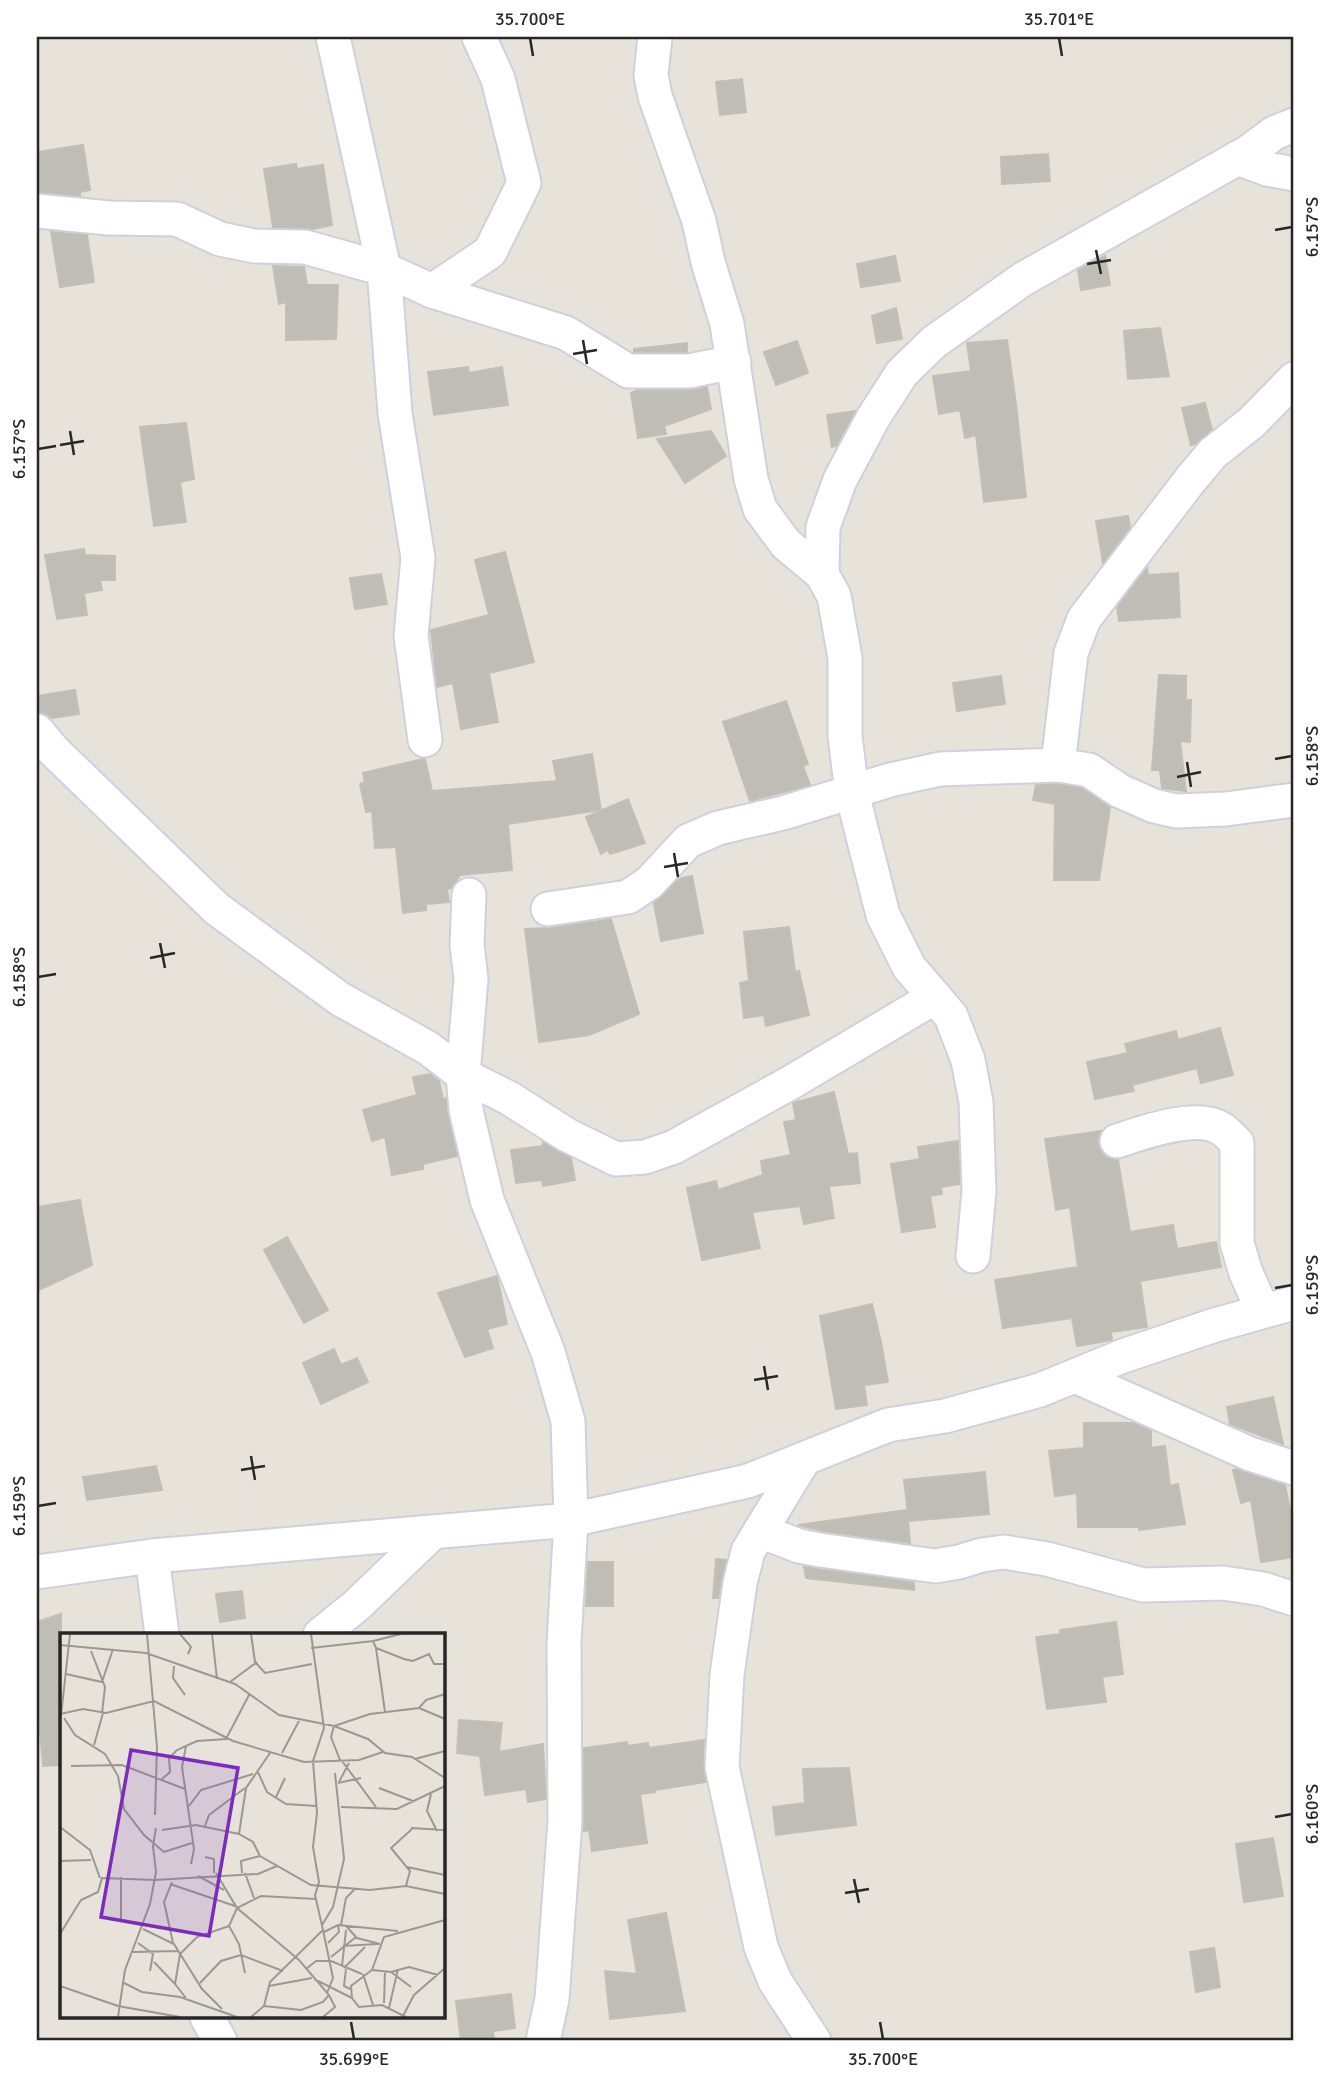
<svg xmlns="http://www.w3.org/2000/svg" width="1331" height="2078" font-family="Signika,sans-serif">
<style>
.building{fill:#c0bdb6;stroke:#c2bfb4;stroke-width:2}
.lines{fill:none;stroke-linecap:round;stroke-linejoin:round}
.minor-casing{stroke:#cfd0de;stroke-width:37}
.minor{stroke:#fff;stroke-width:33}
.ticks{fill:none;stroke:#272727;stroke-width:2.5}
.inset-road{fill:none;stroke:#9b9892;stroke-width:2}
.view{fill:#7b2cbf;fill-opacity:0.15;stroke:#7b2cbf;stroke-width:3.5}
.inset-edge{fill:none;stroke:#272727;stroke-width:3.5}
.neatline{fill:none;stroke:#272727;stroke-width:2.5}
.ticks-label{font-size:18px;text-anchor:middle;fill:#272727}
</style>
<rect width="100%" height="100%" fill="#e8e3da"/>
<g class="building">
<path d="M742,79L746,112L720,115L716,82Z"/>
<path d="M83,145L90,190L80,192V196L37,192V152Z"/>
<path d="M1048,154L1050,181L1002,184L1001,157Z"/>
<path d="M296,164L297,169L323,165L332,225L313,229L273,227L264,169Z"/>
<path d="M51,232L87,235L94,282L60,287Z"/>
<path d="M895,256L900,281L861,287L857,264Z"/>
<path d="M1105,256L1110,285L1081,290L1078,270Z"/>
<path d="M273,266L304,267L307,285H338L336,339L286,340V302L279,304Z"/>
<path d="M896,308L902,339L877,343L872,316Z"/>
<path d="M1160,328L1169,376L1128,379L1124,331Z"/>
<path d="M1007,340L1016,404L1026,497L984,502L976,435L965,438L960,410L939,414L933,376L971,371L967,343Z"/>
<path d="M797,341L808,373L776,385L764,352Z"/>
<path d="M687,343V352H634V349Z"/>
<path d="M468,367L469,373L502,367L508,405L434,415L428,372Z"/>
<path d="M707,387L711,409L664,426L666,434L638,438L631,393L638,390H689Z"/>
<path d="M1205,403L1212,430L1195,444L1191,445L1182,408Z"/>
<path d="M855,411L836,446L832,447L827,415Z"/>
<path d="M186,423L194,479L180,482L186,522L154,526L140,427Z"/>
<path d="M711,431L726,456L685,483L657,439Z"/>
<path d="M1128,516L1130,527L1103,563L1096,521Z"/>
<path d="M84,549L85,555L115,556V580H100L102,590L84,593L87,615L57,619L45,555Z"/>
<path d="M505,552L534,662L489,673L498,722L461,729L453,683L437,687L431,630L489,615L475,560Z"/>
<path d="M1147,568L1148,575L1178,573L1180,617L1119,621L1117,608Z"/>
<path d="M381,574L387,604L355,609L350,578Z"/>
<path d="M1159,675L1186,676V700H1191L1190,742L1180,741L1186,791L1162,788L1160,770H1152Z"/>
<path d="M1001,676L1005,704L957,711L953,683Z"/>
<path d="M75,690L79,714L52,718L44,713L37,712V696Z"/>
<path d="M786,701L808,764L803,766L810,785L750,801L723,722Z"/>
<path d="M592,754L601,810L508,824L512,870L460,875L451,888L447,889L449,902L426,904V910L403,913L396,847L375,848L372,811L366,812L360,784L365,782L363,773L423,759H425L432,791L557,781L553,761Z"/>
<path d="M1057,784L1082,788L1110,808L1099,880H1054L1055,804L1033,800L1036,785Z"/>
<path d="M628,799L645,843L610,854L608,850L601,854L586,817Z"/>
<path d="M692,876L703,933L661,941L654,903L679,879Z"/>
<path d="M611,919L639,1014L589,1035L539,1042L525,929L551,928Z"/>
<path d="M789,927L795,972L799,971L809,1015L766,1026L764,1015L744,1018L740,983L749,981L744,932Z"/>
<path d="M1220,1028L1233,1075L1201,1083L1197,1068L1132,1085L1134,1091L1095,1099L1087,1062L1128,1053L1125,1044L1176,1031L1178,1040Z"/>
<path d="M430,1074L439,1081L443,1099L446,1098L457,1156L423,1164V1169L392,1175L385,1137L372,1141L363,1110L417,1095L413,1077Z"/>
<path d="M834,1092L848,1154L857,1153L860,1183L829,1186L834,1218L804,1224L800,1206L752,1212L760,1248L702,1260L687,1188L716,1181L718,1190L763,1175L761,1161L791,1155L784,1122L796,1120L793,1103Z"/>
<path d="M1101,1131L1098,1138L1099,1148L1105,1156L1118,1160L1130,1232L1173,1225L1177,1249L1216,1242L1221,1267L1140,1281L1147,1327L1111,1332L1112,1340L1077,1346L1072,1318L1003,1328L995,1280L1078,1267L1070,1207L1056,1210L1045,1139Z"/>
<path d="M958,1141L960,1184L941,1187L942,1194L930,1196L935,1227L902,1232L891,1164L920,1159L918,1147Z"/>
<path d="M543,1142L571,1158L575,1180L543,1186L542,1180L516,1183L511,1150L543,1146Z"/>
<path d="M80,1200L92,1265L37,1291V1207Z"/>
<path d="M287,1237L328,1310L304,1323L264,1250Z"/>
<path d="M497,1276L507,1324L487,1329L493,1348L465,1357L438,1293Z"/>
<path d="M872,1304L881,1342L888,1382L864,1385L867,1405L836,1409L820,1316Z"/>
<path d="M334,1349L341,1365L357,1358L368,1382L321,1404L303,1363Z"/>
<path d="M1273,1397L1283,1444L1230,1424L1227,1407Z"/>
<path d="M1084,1423H1134L1151,1431V1448L1165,1446L1170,1486L1178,1484L1185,1524L1139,1530V1527H1078L1077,1493L1055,1496L1049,1451L1084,1448Z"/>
<path d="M156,1466L162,1490L87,1500L83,1477Z"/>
<path d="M1237,1469L1285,1485L1294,1529V1557L1261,1562L1251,1500L1241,1503L1233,1470Z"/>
<path d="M985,1472L989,1514L909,1521L904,1480Z"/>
<path d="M907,1510L910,1543L823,1531L798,1525Z"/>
<path d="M716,1559L726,1560L718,1598H713Z"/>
<path d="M588,1562H613V1606H586Z"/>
<path d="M804,1567L914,1582V1590L806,1578Z"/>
<path d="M242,1591L245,1618L220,1622L216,1594Z"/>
<path d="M61,1614V1765L43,1766L39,1719L37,1720V1622Z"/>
<path d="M1116,1622L1123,1674L1102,1677L1106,1702L1047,1709L1036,1637L1060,1634V1630Z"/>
<path d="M459,1720L502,1723L499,1752L543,1744L546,1799L528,1802L526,1789L485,1795L480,1756L457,1753Z"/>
<path d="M704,1740L703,1766L706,1782L655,1790V1792L640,1794L647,1843L592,1851L589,1830L584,1831V1748L627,1742L628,1746L648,1743L649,1748Z"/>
<path d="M849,1768L856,1825L776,1835L773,1807L805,1803L803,1769Z"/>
<path d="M1273,1838L1283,1896L1244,1902L1236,1844Z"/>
<path d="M666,1913L685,2011L610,2019L605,1971L637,1974L628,1920Z"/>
<path d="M1214,1948L1220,1987L1196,1992L1190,1952Z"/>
<path d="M511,1994L515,2028L493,2031L494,2041H461L456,2001Z"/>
</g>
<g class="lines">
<g class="minor-casing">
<g id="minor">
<path d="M333,37L384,269L395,413L418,558L411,636L425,740"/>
<path d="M655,37L651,75L655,96L699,221L708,262L727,324L751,479L760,509L786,544L822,574L834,596L845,658V736L852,793L883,915L909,967L951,1016L968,1060L976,1102L979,1191L973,1256"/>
<path d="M1237,158L1267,169L1294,174"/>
<path d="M37,211L109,218L177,219L220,239L254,246L305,247L384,269L432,291L566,333L628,371H689L734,362"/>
<path d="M432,291L490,252L524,183L498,79L479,37"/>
<path d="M822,574L823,527L840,480L873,418L902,373L934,342L1023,279L1247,153L1274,133L1294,125"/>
<path d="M37,731L53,750L217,909L340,999L428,1048L463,1075L509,1098L567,1135L616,1159L645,1157L674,1147L790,1083L935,997"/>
<path d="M1058,765L1071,653L1084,619L1191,479L1213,453L1252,422L1294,379"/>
<path d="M469,895L467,945L471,979L463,1075L466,1110L487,1200L548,1352L568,1421L571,1520L564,1643L565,1821L552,1999L543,2041"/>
<path d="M548,909L628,897L649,883L688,841L718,828L783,813L890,780L940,769L1058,765L1089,770L1120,791L1154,806L1176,811L1226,809L1294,800"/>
<path d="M1117,1141C1142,1133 1196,1113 1220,1128C1226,1131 1232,1138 1237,1143V1243L1246,1273L1263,1311"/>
<path d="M1075,1376L1250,1454L1294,1468"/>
<path d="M803,1461L748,1551L740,1583L727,1675L722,1767L761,1947L775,1981L814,2041"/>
<path d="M760,1531L799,1546L820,1550L935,1566L959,1562L982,1555L1004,1552L1047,1559L1143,1585L1223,1583L1263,1589L1294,1599"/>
<path d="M152,1556L162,1635"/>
<path d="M37,1572L152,1556L571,1520L748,1481L888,1425L945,1416L1040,1390L1123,1356L1215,1325L1294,1303"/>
<path d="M320,1635L357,1605L432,1533"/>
<path d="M207,2017L220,2041"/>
</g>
</g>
<use href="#minor" class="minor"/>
</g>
<path class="ticks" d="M530,38L533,56M1059,38L1062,56M1275,230L1292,227M1096,250L1101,274M1087,264L1111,260M583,340L587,364M573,354L597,350M70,431L74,455M60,445L84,441M38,449L56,446M1275,759L1292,756M1187,762L1191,787M1177,777L1201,772M674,853L678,877M664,867L688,863M160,943L165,968M150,958L175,953M38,977L56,974M1275,1288L1292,1285M764,1366L768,1390M754,1380L778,1376M251,1456L255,1480M241,1470L265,1466M38,1506L56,1503M1275,1817L1292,1814M854,1879L859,1903M845,1893L869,1889M351,2022L354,2039M880,2022L883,2039"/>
<g transform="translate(60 1633)">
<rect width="385" height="385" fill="#e8e3da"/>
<path class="inset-road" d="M87,1L97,114L95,182M120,1L131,14L128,21M152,1L157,46M191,1L195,29L205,40L252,31M313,8L341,1M0,12L86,20L175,51L219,82L274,93L308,106L325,120L352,124L385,145M251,15L313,8L316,15L344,26L353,28L369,21L374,31H384M316,15L325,79M31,18L45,54L42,80M114,33L113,45L125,62M6,41L42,49L53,16M170,49L197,29M359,75L385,86M0,81L23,76L46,80L94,68L173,108L244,129L299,127L323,119M4,85L15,102L45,121L58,143L64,176L84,202L104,219L132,210M0,92L10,1M34,112L43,80M126,113L122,134L134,216L131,231M222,120L239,88M355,126L385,118M280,127L271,104L274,93L310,81L359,75L366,67L385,61M282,128L316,174M11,133L62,132L125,156M197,137L207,159L226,171L256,173M102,146L110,139L109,125L117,117L137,108L166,106L189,62M279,149L289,130M278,150L301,145M319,155L353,168M371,161L367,178L377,198M216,164L225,145M129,173L141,157L193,141M281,174L337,176L385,153M145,193L149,182L185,155M0,194L30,217L40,245M351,195L385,197M102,197L136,192L179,201L193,209L200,223L251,252L310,257L346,253L385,261M179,201L186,155L210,120M145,224L154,226V240M0,228L31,227M347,234L385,242M156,240L177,275L239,327L269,362L275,374L263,384M182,240L181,228L200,223M185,240L194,265M138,243L164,257M112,249L104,269L113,310M110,251L175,273M346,253L350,238L331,215L352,196M61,287V244M262,292L273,274L284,226L275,140M281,292L286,265L295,256M286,293L297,305L320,311M83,296L114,311L142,356L162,376M263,297L273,345L267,360M264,299L278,292L338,298M0,301L21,267L38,259L42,245L95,247L198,241L217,233M78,310L93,321L90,338M268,310L279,299L278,292M283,313L317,311M73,319L118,318M271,324L296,304M94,329L115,351M282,333L286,297M284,335L305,314M246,336L256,328H271L302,341M286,336L284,353L290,356M312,337L331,339L349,334L378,342M331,339L351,354M185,340L179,311L169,293L177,275L201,263L256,266M303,341L313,372M254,346L292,365M62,349L82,359L120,364L177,384M140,350L161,328L181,322L223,338M0,353L58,373L120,384M209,353L252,345M126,365L115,351L120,321L137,304L169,293M324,370L325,338M204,373L241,377L263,369L269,362M329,375L338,336M343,383L354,362L385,335M58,384L65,337L90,271L96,239L93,213L96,195M191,384L204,373L210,349L263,297L255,262L259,249L253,214L257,180L253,128L264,95L251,1M346,384L322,372L299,374L292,365L291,353L312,337L324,304L385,287"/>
<path class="view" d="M71,117L178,135L149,303L41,284Z"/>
<rect width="385" height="385" class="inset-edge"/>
</g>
<rect width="1331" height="2078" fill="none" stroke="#ffffff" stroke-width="77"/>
<rect x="38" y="38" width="1254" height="2001" class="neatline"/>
<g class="ticks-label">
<text x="530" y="25">35.700°E</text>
<text x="1059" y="25">35.701°E</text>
<text transform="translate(1312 227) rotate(-90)" y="6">6.157°S</text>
<text transform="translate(19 449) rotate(-90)" y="6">6.157°S</text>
<text transform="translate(1312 756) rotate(-90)" y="6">6.158°S</text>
<text transform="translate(19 977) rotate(-90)" y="6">6.158°S</text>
<text transform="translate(1312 1285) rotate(-90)" y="6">6.159°S</text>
<text transform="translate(19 1506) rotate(-90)" y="6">6.159°S</text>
<text transform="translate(1312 1814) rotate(-90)" y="6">6.160°S</text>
<text x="354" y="2065">35.699°E</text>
<text x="883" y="2065">35.700°E</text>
</g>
</svg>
